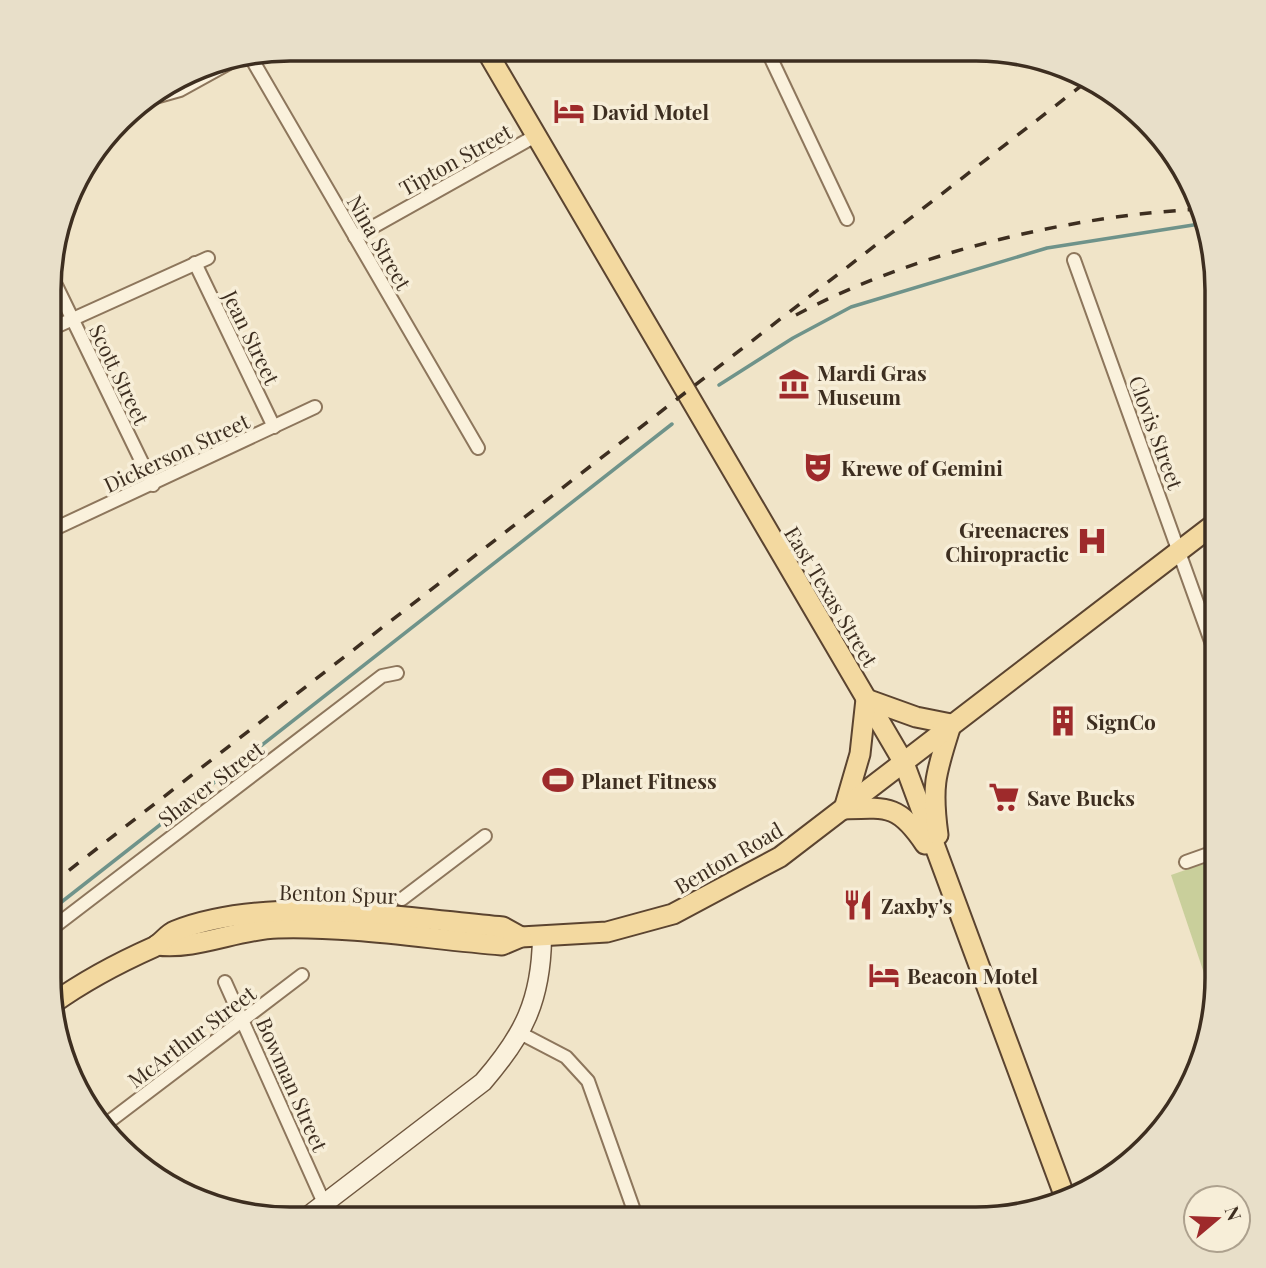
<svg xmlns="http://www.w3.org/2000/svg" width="1266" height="1268" font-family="'Playfair Display',serif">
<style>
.green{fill:#c9cf9b}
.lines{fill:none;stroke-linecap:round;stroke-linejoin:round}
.stream{stroke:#6f938a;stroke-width:3.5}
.minor-casing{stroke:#8d765c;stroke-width:16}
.secondary-casing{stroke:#6f573f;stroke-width:21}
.primary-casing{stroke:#5b4430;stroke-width:23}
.minor{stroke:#faf1dc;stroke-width:12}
.secondary{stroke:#faf1dc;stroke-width:18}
.primary{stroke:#f3d9a0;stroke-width:19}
.rail{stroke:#3d2e20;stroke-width:3.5;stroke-dasharray:12 12;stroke-linecap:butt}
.labels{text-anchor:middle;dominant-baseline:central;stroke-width:7;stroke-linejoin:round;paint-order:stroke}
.poi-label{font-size:21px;font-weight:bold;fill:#3d2e20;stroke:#f7eed8;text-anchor:start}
.street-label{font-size:21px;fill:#3d2e20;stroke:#f7eed8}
.rim{fill:none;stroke:#3d2e20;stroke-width:3.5}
</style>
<rect width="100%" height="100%" fill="#f0e4c8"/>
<path class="green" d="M1217,859V993L1214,1003L1171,875Z"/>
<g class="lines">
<g class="stream">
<path d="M719,385L793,338L851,307L1047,248L1206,223"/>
<path d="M50,911L672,424"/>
</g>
<g class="minor-casing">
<g id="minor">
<path d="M767,50L847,219"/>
<path d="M250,56L478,448"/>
<path d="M148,99L180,90L238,58"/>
<path d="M355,237L537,135"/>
<path d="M1074,260L1217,658"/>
<path d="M195,263L274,427"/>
<path d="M53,279L153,485"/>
<path d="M53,328L208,258"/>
<path d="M52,530L315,407"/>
<path d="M1186,862L1217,851"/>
<path d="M402,899L485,836"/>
<path d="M50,930L382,676L397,673"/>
<path d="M225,982L324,1203"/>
<path d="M520,1033L566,1057L588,1081L637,1219"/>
<path d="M102,1127L302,975"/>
</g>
</g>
<g class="secondary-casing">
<path id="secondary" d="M304,1219L483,1082C524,1035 541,1000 542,938"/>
</g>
<g class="primary-casing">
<g id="primary">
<path d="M486,50L904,763L1066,1200"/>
<path d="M866,699L916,717L951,724"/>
<path d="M844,809C888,807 899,805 925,844"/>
<path d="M844,809L860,754L866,699"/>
<path d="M938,835C931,784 936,773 951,725"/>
<path d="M157,945C197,950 238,929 278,928C353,926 428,939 502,945L521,937L607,932L673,914L780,857L1217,522"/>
<path d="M52,1004C84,981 118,963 154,947C162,943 167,934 175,931C269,894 404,918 503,927L521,937"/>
</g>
</g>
<use href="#minor" class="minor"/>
<use href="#secondary" class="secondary"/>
<use href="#primary" class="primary"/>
<g class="rail">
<path d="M796,315C912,253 1071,215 1203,209"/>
<path d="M50,885L1090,79"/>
</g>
</g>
<defs>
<g id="hotel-bare" transform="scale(2.415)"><path d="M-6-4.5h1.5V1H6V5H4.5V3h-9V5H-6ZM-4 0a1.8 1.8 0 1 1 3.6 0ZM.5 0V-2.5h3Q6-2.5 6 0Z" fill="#9e2a2b" stroke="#f7eed8" stroke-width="2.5" paint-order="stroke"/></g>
<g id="museum-bare" transform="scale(2.415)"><path d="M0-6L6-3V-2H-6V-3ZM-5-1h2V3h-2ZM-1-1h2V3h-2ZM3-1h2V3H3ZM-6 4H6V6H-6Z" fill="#9e2a2b" stroke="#f7eed8" stroke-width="2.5" paint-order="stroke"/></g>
<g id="theatre-bare" transform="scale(2.415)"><path d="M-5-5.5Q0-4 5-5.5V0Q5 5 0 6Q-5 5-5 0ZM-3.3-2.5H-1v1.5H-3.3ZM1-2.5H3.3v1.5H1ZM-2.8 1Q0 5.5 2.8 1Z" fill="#9e2a2b" stroke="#f7eed8" stroke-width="2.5" paint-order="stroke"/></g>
<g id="hospital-bare" transform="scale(2.415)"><path d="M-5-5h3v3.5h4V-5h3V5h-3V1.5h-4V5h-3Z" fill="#9e2a2b" stroke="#f7eed8" stroke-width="2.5" paint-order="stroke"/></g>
<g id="building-bare" transform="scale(2.415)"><path d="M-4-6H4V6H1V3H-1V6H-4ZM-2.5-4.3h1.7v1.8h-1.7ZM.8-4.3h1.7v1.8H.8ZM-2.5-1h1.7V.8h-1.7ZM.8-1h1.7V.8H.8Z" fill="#9e2a2b" stroke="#f7eed8" stroke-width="2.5" paint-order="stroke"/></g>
<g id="stadium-bare" transform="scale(2.415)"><path d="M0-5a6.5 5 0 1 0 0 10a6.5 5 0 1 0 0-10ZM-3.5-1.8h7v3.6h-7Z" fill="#9e2a2b" stroke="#f7eed8" stroke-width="2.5" paint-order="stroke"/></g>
<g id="supermarket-bare" transform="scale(2.415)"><path d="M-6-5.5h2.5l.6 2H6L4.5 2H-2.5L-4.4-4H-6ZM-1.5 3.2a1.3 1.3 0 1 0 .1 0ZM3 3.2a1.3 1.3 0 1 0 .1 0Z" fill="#9e2a2b" stroke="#f7eed8" stroke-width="2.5" paint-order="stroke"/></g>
<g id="restaurant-bare" transform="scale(2.415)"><path d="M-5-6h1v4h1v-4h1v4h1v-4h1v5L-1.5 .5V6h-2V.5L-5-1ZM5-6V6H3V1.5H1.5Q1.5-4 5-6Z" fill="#9e2a2b" stroke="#f7eed8" stroke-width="2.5" paint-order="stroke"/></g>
</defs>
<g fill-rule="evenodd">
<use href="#hotel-bare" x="569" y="111"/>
<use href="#museum-bare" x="794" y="384"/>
<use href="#theatre-bare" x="818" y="467"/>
<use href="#hospital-bare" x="1092" y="541"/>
<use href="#building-bare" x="1063" y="721"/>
<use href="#stadium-bare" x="558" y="780"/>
<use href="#supermarket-bare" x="1004" y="797"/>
<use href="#restaurant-bare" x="858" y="905"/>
<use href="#hotel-bare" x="884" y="975"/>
</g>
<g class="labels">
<g class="poi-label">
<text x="592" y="111">David Motel</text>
<text x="817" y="372">Mardi Gras<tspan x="817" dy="24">Museum</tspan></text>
<text x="841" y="467">Krewe of Gemini</text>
<text x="1069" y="529" text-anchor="end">Greenacres<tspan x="1069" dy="24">Chiropractic</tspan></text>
<text x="1086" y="721">SignCo</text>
<text x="581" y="780">Planet Fitness</text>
<text x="1027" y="797">Save Bucks</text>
<text x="881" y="905">Zaxby's</text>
<text x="907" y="975">Beacon Motel</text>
</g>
<g class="street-label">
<text transform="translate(455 159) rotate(-29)">Tipton Street</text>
<text transform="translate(380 242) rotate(60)">Nina Street</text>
<text transform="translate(252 337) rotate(64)">Jean Street</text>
<text transform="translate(120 374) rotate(64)">Scott Street</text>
<text transform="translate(1157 432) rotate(70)">Clovis Street</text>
<text transform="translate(176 452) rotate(-25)">Dickerson Street</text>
<text transform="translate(832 596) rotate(59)">East Texas Street</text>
<text transform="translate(210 783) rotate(-37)">Shaver Street</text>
<text transform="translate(728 857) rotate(-30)">Benton Road</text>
<text transform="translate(338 893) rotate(2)">Benton Spur</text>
<text transform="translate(191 1036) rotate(-37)">McArthur Street</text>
<text transform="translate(293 1084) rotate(66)">Bowman Street</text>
</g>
</g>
<path d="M0 0H1266V1268H0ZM290 61H976A229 229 0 0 1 1205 290V978A229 229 0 0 1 976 1207H290A229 229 0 0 1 61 978V290A229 229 0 0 1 290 61Z" fill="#e8dfc9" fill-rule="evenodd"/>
<path class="rim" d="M290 61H976A229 229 0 0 1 1205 290V978A229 229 0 0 1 976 1207H290A229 229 0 0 1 61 978V290A229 229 0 0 1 290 61Z"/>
<g transform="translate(1217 1219) rotate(71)"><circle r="33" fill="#f7eed8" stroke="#ada18e" stroke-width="2"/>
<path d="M0-5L12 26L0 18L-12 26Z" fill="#9e2a2b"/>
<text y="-10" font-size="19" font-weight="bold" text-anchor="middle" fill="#3d2e20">N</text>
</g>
</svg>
